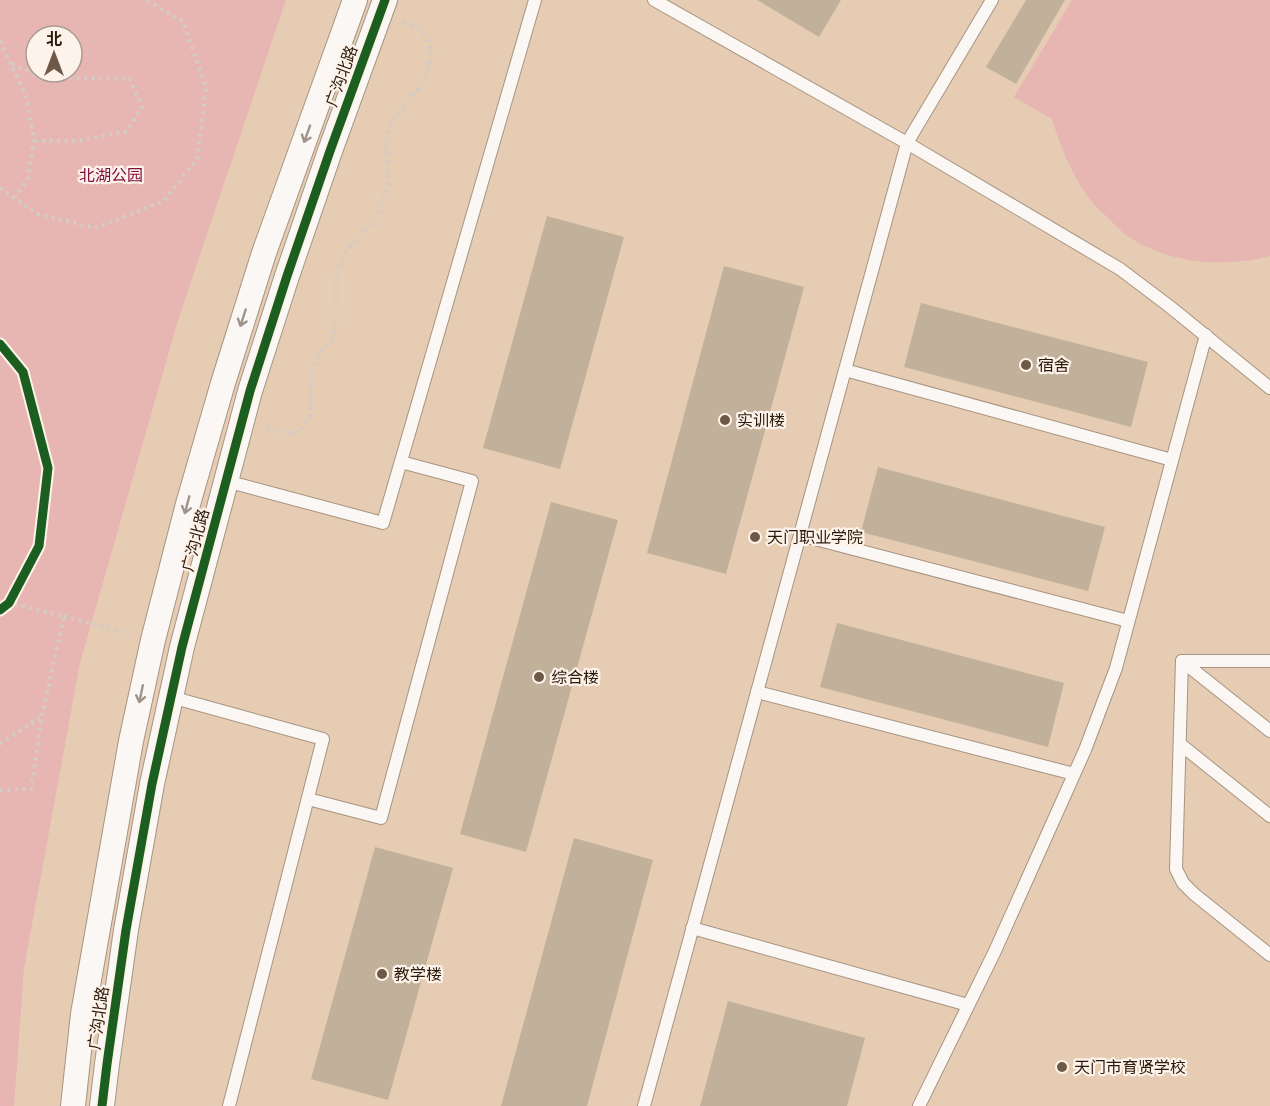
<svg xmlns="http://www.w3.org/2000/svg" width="1270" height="1106" font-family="'Titillium Web','Noto Sans SC',sans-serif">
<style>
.green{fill:#e7b5b2;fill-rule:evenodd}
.building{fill:#c1b19b}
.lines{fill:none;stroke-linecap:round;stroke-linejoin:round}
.service-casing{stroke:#a79481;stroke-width:14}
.minor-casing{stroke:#a79481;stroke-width:26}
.path{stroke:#d4ccc4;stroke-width:4;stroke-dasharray:3 4.5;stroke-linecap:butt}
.service{stroke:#fbf7f4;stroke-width:12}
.minor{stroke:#fbf7f4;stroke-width:24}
.cycleway-casing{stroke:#fdf3eb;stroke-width:13}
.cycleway{stroke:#1b5e20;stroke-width:9}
.oneway{stroke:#9e948b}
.poi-dot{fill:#6d5945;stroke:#fdf3eb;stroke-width:2}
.labels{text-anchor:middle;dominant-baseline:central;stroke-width:4.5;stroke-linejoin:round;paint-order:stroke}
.street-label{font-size:16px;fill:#2c1b0a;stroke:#fdf3eb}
.park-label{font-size:16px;fill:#830e3c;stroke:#fdf3eb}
.poi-label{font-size:16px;fill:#2c1b0a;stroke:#fdf3eb;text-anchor:start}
</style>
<rect width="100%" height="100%" fill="#e5ccb3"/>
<g class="green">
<path d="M0,0H286L178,320L80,663L24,968L14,1106H0ZM36,36H72V72H36Z"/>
<path d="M1072,0H1270V256C1224,268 1173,264 1132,239C1122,233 1113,223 1105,215C1101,211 1095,206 1092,202C1073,178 1061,148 1052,119L1014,97Z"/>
</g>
<g class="building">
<path d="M757,0H841L819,37Z"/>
<path d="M1026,0H1065L1016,84L986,67Z"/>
<path d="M547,216L624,237L560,469L483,448Z"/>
<path d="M724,266L804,287L726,574L647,553Z"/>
<path d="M921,303L1148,362L1131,427L904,367Z"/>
<path d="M878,467L1105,527L1088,591L861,532Z"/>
<path d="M551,502L618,520L526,852L460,834Z"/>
<path d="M837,623L1064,683L1048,747L820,687Z"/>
<path d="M574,838L653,860L587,1106H501Z"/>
<path d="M375,847L453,868L388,1100L311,1079Z"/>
<path d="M728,1001L865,1038L847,1106H700Z"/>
</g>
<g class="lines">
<g class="service-casing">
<g id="service">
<path d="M654,0L907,143L1120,269L1169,306L1270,388"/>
<path d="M845,370L1172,460"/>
<path d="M226,481L383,523L535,0"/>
<path d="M800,535L1128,621"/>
<path d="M1182,661L1176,869L1183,883L1194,894L1270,955"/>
<path d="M1182,661L1270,731"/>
<path d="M1182,661H1270"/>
<path d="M757,692L1074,774"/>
<path d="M171,697L323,739L229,1106"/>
<path d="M1180,744L1270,816"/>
<path d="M308,799L381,818L472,481L401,462"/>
<path d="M692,928L968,1005"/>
<path d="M644,1106L907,143L992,0"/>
<path d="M919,1106L995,951L1085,750L1116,668L1206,335"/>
</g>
</g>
<g class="minor-casing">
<g id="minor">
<path d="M73,1106L83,1014L131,741L153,640L188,504L223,383L264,253L355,0"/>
<path d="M102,1106L107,1064L126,930L152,784L182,647L250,391L287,276L330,151L385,0"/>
</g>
</g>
<g class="path">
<path d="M0,41L26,96L34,141L28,178L15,198"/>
<path d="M12,64L41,77L130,79L142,107L127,131L78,141H34"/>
<path d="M0,188L37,214L95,228L164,201L197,159L206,87L183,22L147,0"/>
<path d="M266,427L293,434L301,431L310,415L312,370L319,354L333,338L336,318V274L344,254L364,231L377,218L389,182L386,143L391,123L418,89L428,70L431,53L429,41L419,29L403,21"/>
<path d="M64,616L130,634"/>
<path d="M0,744L42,716"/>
<path d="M0,790L31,789L42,716L64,616L9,603"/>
</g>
<use href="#service" class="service"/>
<use href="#minor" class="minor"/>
<g class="cycleway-casing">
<g id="cycleway">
<path d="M0,344L23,372L48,468L39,546L9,603L0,610"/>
<path d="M102,1106L107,1064L126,930L152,784L182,647L250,391L287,276L330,151L385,0"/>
</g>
</g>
<use href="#cycleway" class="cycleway"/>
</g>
<defs><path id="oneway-shaft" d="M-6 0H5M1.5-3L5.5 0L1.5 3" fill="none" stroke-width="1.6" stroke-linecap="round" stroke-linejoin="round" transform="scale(1.5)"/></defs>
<g class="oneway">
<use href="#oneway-shaft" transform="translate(307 134) rotate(110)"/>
<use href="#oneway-shaft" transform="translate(243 318) rotate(108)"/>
<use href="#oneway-shaft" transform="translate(187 505) rotate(105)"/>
<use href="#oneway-shaft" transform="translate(141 694) rotate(102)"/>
</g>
<g class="poi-dot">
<circle cx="1026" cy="365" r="6"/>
<circle cx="725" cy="420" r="6"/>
<circle cx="755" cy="537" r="6"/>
<circle cx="539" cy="677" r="6"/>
<circle cx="382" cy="974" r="6"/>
<circle cx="1062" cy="1067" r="6"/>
</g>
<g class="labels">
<g class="street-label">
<text transform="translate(341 76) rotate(-70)">广沟北路</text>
<text transform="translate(195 540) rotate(-75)">广沟北路</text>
<text transform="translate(98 1018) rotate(-82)">广沟北路</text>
</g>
<g class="park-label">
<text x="111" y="175">北湖公园</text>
</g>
<g class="poi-label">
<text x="1038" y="365">宿舍</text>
<text x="737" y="420">实训楼</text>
<text x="767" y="537">天门职业学院</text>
<text x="551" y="677">综合楼</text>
<text x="394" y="974">教学楼</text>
<text x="1074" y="1067">天门市育贤学校</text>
</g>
</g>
<g transform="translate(54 54)"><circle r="28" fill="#fdf3eb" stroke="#a99d91" stroke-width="1.5"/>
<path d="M0-4.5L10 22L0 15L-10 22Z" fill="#6d5945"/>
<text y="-9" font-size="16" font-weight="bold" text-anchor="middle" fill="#2c1b0a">北</text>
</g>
</svg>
